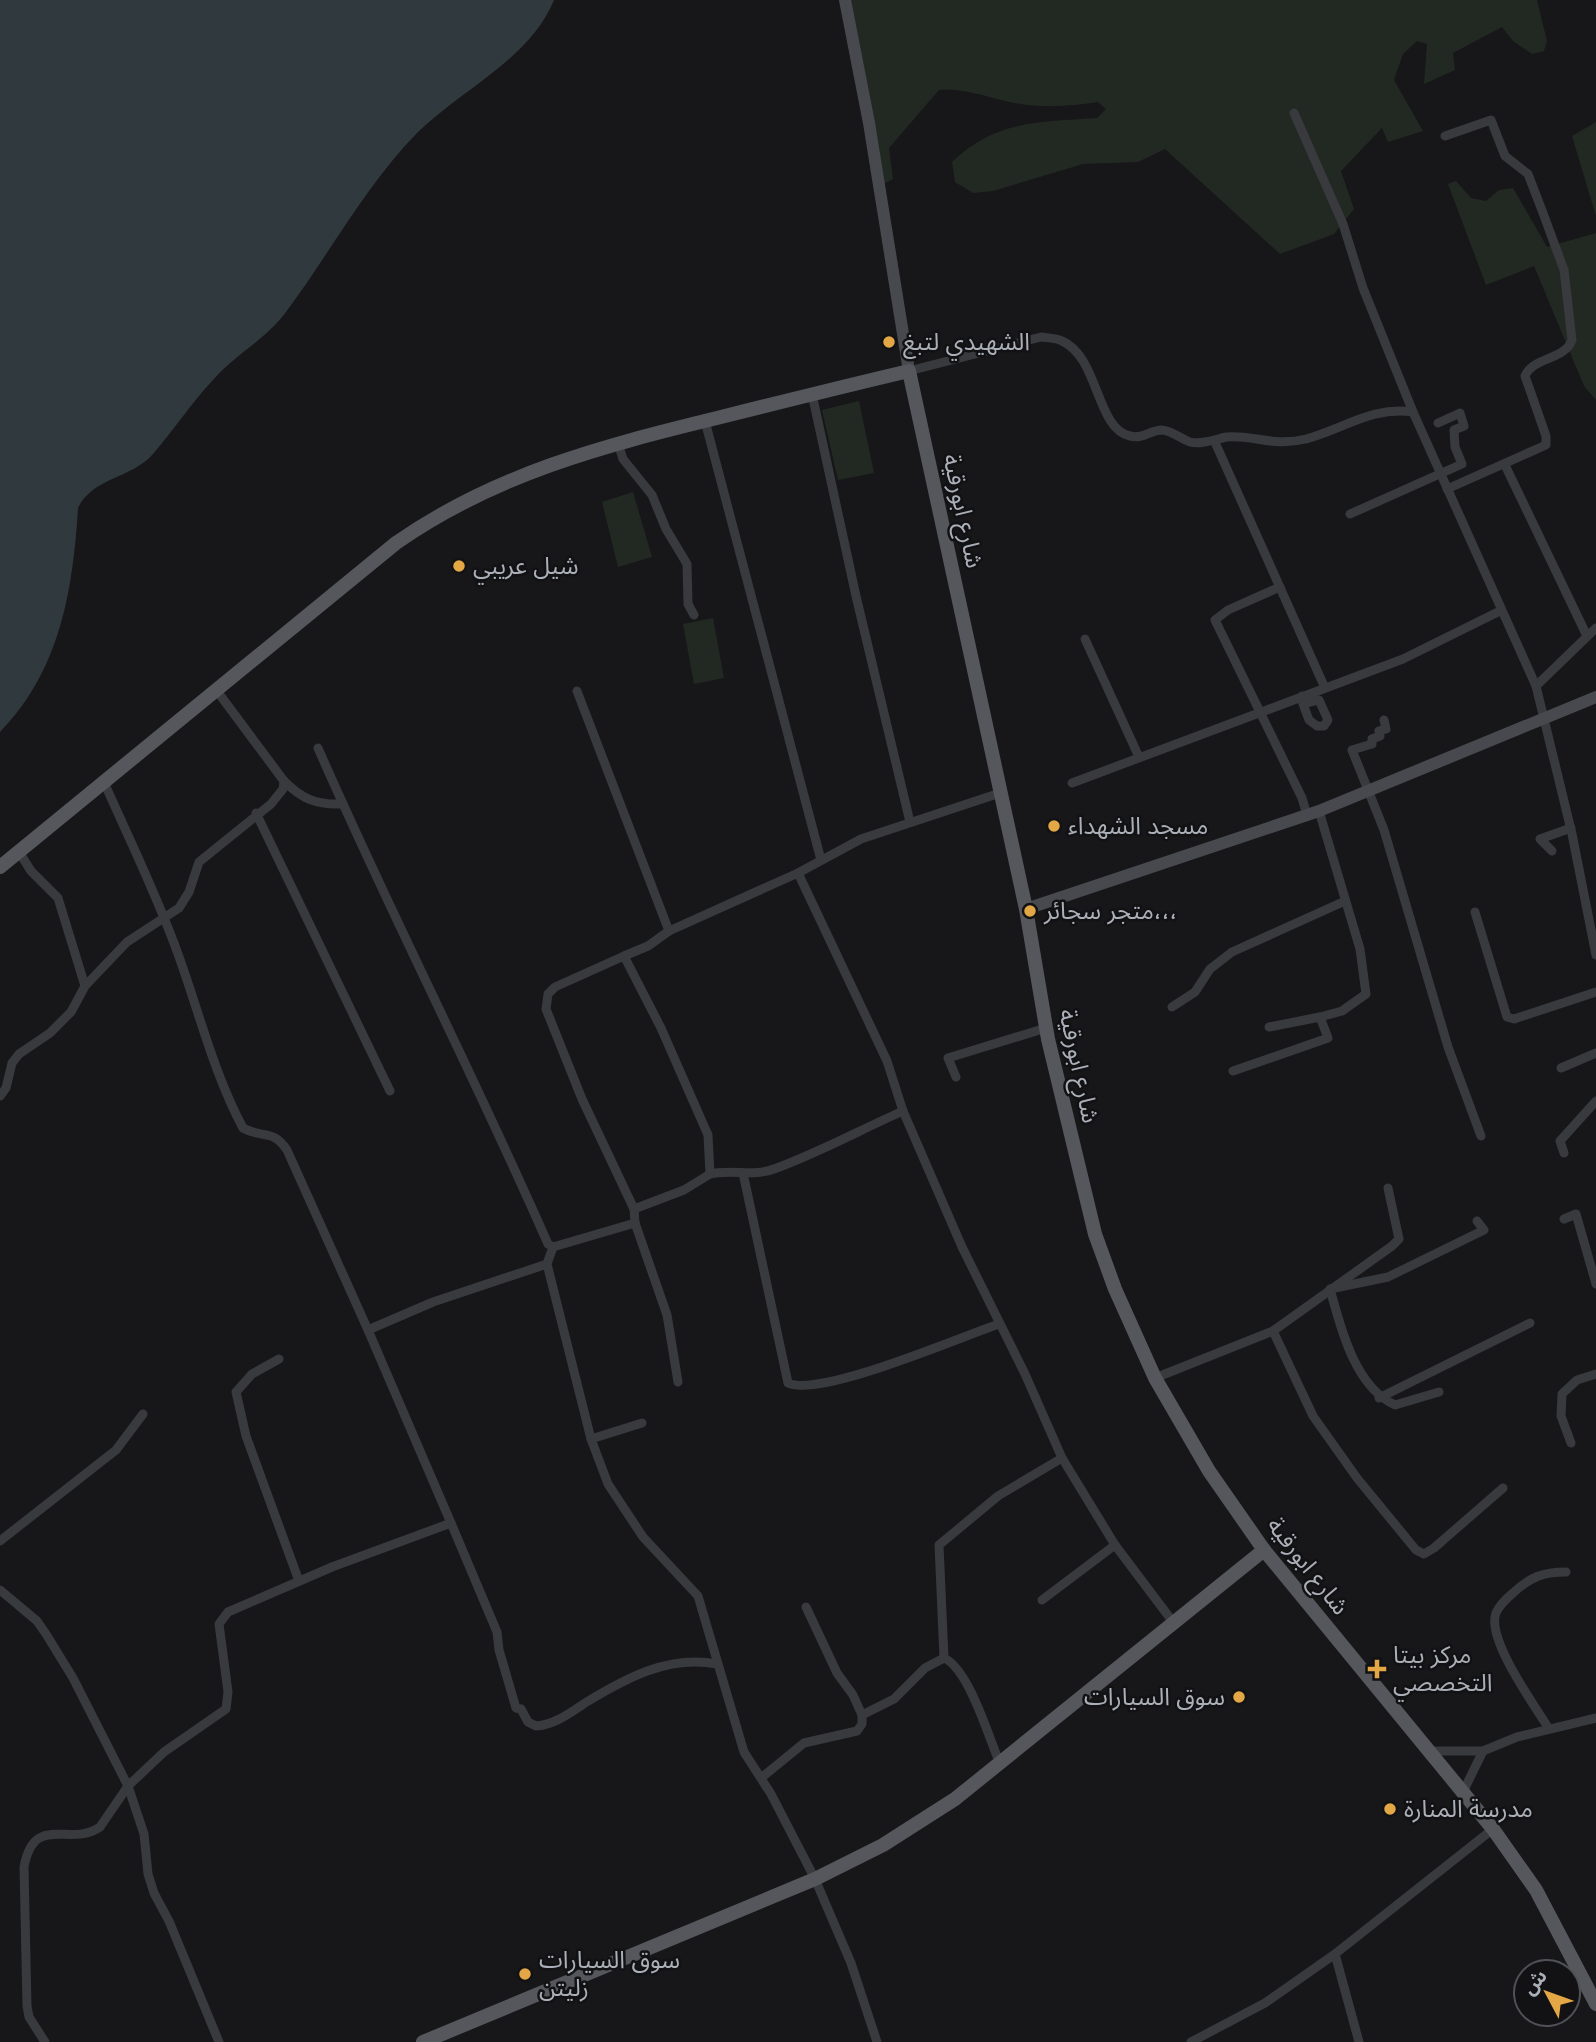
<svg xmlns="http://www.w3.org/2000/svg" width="1596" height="2042" font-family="'Fira Sans','Noto Sans Arabic',sans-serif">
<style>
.green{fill:#222922}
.water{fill:#30393e}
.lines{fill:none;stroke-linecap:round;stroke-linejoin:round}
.street{stroke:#393a3e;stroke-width:9}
.secondary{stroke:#47494e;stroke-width:12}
.primary{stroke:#55575d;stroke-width:14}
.poi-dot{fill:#e3a746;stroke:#121214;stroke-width:2.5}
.labels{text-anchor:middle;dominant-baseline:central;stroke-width:5;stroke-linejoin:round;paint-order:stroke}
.poi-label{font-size:24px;fill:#abafb8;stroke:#121214;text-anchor:start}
.street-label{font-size:24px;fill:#abafb8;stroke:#121214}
</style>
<rect width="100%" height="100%" fill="#171719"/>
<g class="green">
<path d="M845,0H1537L1547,41L1544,51L1532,54L1513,41L1502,27L1453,53L1455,70L1424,84L1427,44L1417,41L1403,54L1394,80L1423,131L1388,142L1382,128L1341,171L1354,209L1334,234L1280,254L1165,149L1138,162L1083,164L993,191L973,193L955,182L952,162C996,120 1040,122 1097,118L1106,109L1098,102C1072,106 1047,108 1020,104C993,100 965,87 939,90L889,148L893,179L880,186Z"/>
<path d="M1596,122V216L1572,136Z"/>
<path d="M1456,181L1471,198L1486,201L1499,190L1513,188L1547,247L1596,233V400L1584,386L1534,266L1486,285L1448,184Z"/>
<path d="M859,401L874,473L838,480L822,410Z"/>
<path d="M633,492L652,557L618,567L602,502Z"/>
<path d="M713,618L724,678L694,684L683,624Z"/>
</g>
<path class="water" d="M0,0H554C530,59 462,89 418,132C366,185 330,253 286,312C265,340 236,354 213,380C191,403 174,430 153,454C131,479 93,477 78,508C73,590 60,671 0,732Z"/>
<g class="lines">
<g class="street">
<path d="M1294,113L1343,224L1363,288L1413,412L1536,686L1572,834L1596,955"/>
<path d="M1445,136L1491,120L1505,156L1528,174L1543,213L1564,270L1572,340C1565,360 1533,357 1525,376L1546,436V445L1447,489"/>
<path d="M909,371L1041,337C1048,338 1056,338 1062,341C1099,357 1096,429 1130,436C1143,439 1149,431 1161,430C1172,430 1180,439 1190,442C1201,445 1216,439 1227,437C1255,435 1273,447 1306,439C1343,429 1373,406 1413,412"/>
<path d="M812,394L856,596L910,822"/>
<path d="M705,421L821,860"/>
<path d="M1214,440L1325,688"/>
<path d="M618,443L623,459L652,495L666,529L687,564L688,604L694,615"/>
<path d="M1505,465L1586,634"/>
<path d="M1350,514L1462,464L1455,447L1454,430L1464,426L1460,413L1438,423"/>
<path d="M1280,587L1228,610L1215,620L1302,798L1307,815"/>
<path d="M1085,639L1139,757"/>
<path d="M1536,686L1596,628"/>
<path d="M577,691L669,931"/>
<path d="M1302,696L1303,704L1319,700L1328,720L1324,726H1317L1309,720L1303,704"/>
<path d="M1384,720L1386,729L1379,731L1380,736L1372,739V744L1352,750L1384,830L1448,1047L1481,1136"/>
<path d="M318,748C391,915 475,1077 548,1244L553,1247"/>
<path d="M284,781C302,799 316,805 342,804"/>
<path d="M104,782C129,839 157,895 178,954C199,1012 214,1074 243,1128C262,1139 272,1128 287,1150L368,1330"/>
<path d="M1072,783L1403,659L1500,611"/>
<path d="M256,813L390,1091"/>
<path d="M1552,851L1540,839L1571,828"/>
<path d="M19,852L31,871L58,898L85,986"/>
<path d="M798,873L887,1061L903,1111L962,1247L1025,1374L1062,1458L1115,1545L1173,1622"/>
<path d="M1475,912L1507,1017L1514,1019L1596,992"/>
<path d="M624,956L555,987L548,994L546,1009L582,1099L634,1209"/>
<path d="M1172,1007L1195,992L1210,969L1232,952L1345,901"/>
<path d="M1269,1027L1320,1017"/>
<path d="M1561,1068L1596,1053"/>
<path d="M1233,1071L1328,1038L1320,1017L1342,1011L1366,994L1360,949L1319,811"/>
<path d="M956,1077L948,1058L1046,1028"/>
<path d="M0,1096L6,1088L12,1063L19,1054L50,1033L71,1012L85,986L127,942L179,908L189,892L199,862L271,804L283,789L284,781L217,691"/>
<path d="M1564,1153L1560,1141L1596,1101"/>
<path d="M743,1173L788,1383C820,1398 960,1337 999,1324"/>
<path d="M710,1174C731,1169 754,1177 774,1169C818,1153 860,1130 903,1111"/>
<path d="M1564,1219L1576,1214L1596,1284"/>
<path d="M635,1223L667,1315L678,1382"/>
<path d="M1273,1331L1313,1416L1357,1478L1416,1550L1424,1554L1434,1548L1503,1488"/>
<path d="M279,1359L252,1374L236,1392L246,1436L299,1581"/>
<path d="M1155,1378L1273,1331L1392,1246L1399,1239L1388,1188"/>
<path d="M1439,1392L1395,1405C1355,1387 1341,1329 1330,1289L1388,1277L1484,1230L1477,1221"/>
<path d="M1379,1398L1530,1323"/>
<path d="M591,1439L642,1423"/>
<path d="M1571,1443L1561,1416L1562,1394L1577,1380L1596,1374"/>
<path d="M451,1523L368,1330L433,1302L547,1264"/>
<path d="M0,1541L116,1450L143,1414"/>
<path d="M0,1590L37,1621L46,1634L73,1678L128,1786L100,1827C70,1848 34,1812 24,1867L27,2006L29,2017L45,2042"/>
<path d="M1042,1600L1115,1545"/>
<path d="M944,1658L939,1545L998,1496L1062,1458"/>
<path d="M862,1715L894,1699L925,1668L944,1658C969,1669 989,1738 1000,1764"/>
<path d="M1549,1729C1535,1706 1486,1639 1496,1613C1499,1606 1507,1598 1513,1593C1530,1577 1543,1572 1566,1572"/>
<path d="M1429,1751H1483L1517,1737L1596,1718"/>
<path d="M761,1778L804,1743L857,1731L862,1724V1715L853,1695L837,1673L806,1607"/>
<path d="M1463,1792L1483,1751"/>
<path d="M1335,1954L1359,2042"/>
<path d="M219,2042L169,1921L154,1893L148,1874L144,1834L128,1786L164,1752L226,1709L228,1692L219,1624L228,1612L332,1567L451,1523L497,1632L499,1650L516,1708L521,1709L528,1722L536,1726C554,1725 570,1713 585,1703C626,1678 668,1655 717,1664"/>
<path d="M877,2042L851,1963L815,1879L771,1794L744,1752L698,1596L643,1537L608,1484L591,1439L547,1264L553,1247L635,1223L634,1209L684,1190L710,1174L708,1135L661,1028L624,956L648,946L669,931L798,873L861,839L1000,793"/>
<path d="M1191,2042L1265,2003L1335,1954L1493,1829"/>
</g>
<g class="secondary">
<path d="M845,0L869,123L909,371"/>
<path d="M1026,909L1319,811L1596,697"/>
</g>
<g class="primary">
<path d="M0,867L396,543C495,474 602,446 717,418C781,402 845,386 909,371L1026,909L1048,1039L1095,1234L1115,1289L1155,1378L1209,1471L1264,1550L1493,1829L1536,1890L1596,2004"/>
<path d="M423,2042L815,1879L883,1845L955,1799L1264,1550"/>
</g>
</g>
<g class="poi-dot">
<circle cx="889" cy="342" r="7"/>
<circle cx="459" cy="566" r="7"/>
<circle cx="1054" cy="826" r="7"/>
<circle cx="1030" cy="911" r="7"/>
<path d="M1373.5 1658.5h7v7h7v7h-7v7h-7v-7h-7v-7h7z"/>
<circle cx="1239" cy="1697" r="7"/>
<circle cx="1390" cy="1809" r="7"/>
<circle cx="525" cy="1974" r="7"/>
</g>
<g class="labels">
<g class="poi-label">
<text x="903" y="342">الشهيدي لتبغ</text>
<text x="473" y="566">شيل عريبي</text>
<text x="1068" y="826">مسجد الشهداء</text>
<text x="1044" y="911">متجر سجائر،،،</text>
<text x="1393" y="1655">مركز بيتا<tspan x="1393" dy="28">التخصصي</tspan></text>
<text x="1225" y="1697" text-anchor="end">سوق السيارات</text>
<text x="1404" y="1809">مدرسة المنارة</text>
<text x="539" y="1960">سوق السيارات<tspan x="539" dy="28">زليتن</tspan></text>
</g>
<g class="street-label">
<text transform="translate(963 511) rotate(78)">شارع ابورقية</text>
<text transform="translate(1079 1066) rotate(78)">شارع ابورقية</text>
<text transform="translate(1308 1566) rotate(52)">شارع ابورقية</text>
</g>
</g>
<g transform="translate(1547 1993) rotate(311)"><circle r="33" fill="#121214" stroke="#4f5156" stroke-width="2"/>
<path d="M0-5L12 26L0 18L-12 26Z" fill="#e3a746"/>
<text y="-10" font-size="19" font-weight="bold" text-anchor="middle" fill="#abafb8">ش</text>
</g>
</svg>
